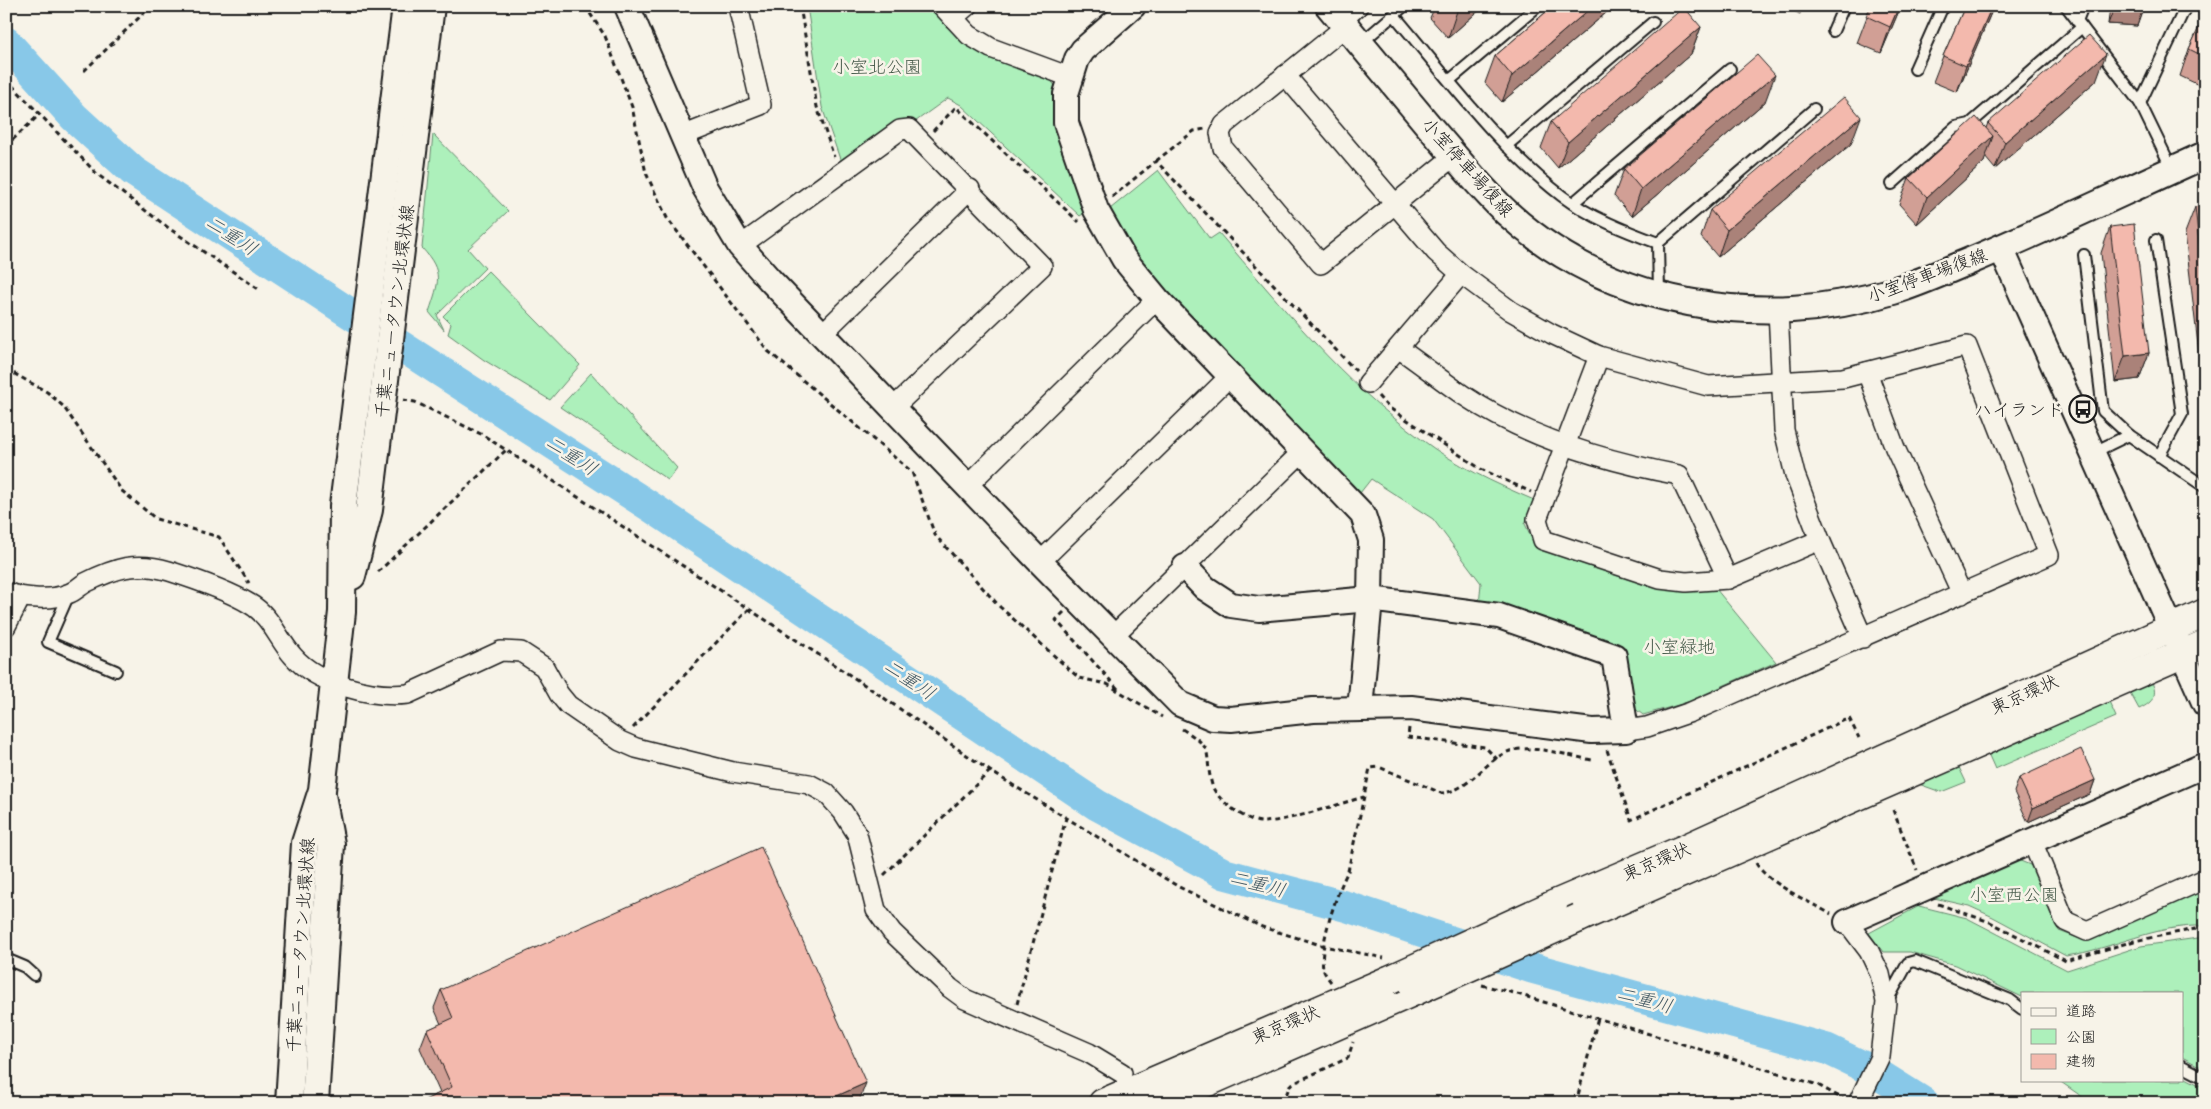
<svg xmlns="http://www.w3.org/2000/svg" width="2211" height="1109" font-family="Delius,'Klee One',sans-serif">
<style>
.green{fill:#adf0bb;stroke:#64866c}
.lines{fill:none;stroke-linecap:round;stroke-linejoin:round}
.river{stroke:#88c8e8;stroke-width:31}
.service-casing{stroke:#1c1c1c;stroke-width:14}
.minor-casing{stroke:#1c1c1c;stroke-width:22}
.tertiary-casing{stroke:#1c1c1c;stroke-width:28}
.secondary-casing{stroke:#1c1c1c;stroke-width:30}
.trunk-casing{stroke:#1c1c1c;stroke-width:31}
.path{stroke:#1c1c1c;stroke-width:3;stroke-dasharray:5 4;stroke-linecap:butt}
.service{stroke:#f7f3e8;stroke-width:10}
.minor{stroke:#f7f3e8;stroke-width:19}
.tertiary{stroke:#f7f3e8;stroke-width:24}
.secondary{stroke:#f7f3e8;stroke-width:26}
.trunk{stroke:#f7f3e8;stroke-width:28}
.trunk-bridge-casing{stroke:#1c1c1c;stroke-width:31;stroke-linecap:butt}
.trunk-bridge{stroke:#f7f3e8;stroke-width:28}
.wall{fill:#d19f95;stroke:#1c1c1c}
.shaded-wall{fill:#aa8279;stroke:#1c1c1c}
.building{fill:#f3b9ad;stroke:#1c1c1c}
.labels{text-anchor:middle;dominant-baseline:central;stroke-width:5;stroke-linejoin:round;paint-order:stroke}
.park-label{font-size:18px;fill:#485c4c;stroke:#f7f3e8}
.street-label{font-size:18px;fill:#1c1c1c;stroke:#f7f3e8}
.poi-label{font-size:18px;fill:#1c1c1c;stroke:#f7f3e8;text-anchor:end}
.water-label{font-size:19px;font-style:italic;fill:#425863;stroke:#f7f3e8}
</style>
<rect width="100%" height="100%" fill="#f7f3e8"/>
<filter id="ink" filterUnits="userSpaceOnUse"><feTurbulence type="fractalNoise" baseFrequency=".02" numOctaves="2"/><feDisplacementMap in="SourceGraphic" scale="10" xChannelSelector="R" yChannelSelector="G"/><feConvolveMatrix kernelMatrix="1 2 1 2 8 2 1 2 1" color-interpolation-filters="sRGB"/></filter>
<g filter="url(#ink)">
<g class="green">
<path d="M807,6H934L1048,77L1057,88L1054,115L1086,212L1080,216L961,105L948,98L912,124L842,165L822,107Z"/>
<path d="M433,134L508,211L468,249L485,268L437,315L444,330L429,312C439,282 444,272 422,248Z"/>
<path d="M1158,170L1210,239L1219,233C1281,306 1343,382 1421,439C1455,465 1494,483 1534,500L1525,524L1536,547L1656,588L1686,592L1716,589L1776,662L1685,703L1643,715L1633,707L1623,648L1479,606L1481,583L1433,519L1371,479L1360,493L1166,290L1133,251L1110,209Z"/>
<path d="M488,271L580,365L550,400L484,360L448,334L451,324L443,316Z"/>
<path d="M591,373L677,468L668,480L560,407Z"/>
<path d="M2150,679C2159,694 2154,702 2139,709L2128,689Z"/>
<path d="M2107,697L2116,717L1995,769L1986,749Z"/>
<path d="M1956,761L1966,782L1941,792L1913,782Z"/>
<path d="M2018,860L2035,867L2059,931L2086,941L2205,887V926C2156,924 2113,949 2066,956L1993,917L1969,906L1934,898Z"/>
<path d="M1919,906L1967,918L2067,970L2141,946L2205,937V1069L2182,1057V993H2022V997L1955,965L1910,952H1883L1869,933Z"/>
<path d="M2182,1076L2205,1088V1103H2091L2058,1080H2182Z"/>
</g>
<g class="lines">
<path class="river" d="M6,42L74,117L133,171L342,308L651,507L1097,805L1225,874L1348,907L1532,968L1827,1049L1873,1071L1924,1103"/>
<g class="service-casing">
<g id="service">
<path d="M2066,6L2140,103L2172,169"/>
<path d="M1394,15C1447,77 1497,146 1562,196C1590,217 1625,231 1658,243L1659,293"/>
<path d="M2077,21L2083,6"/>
<path d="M1833,31L1844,6"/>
<path d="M1361,43L1404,6"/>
<path d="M1915,69L1943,6"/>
<path d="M1450,80L1538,6"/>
<path d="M2140,103L2186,6"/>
<path d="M1506,146L1653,22"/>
<path d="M1892,184L1956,127L1970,124L2082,27"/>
<path d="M1573,203L1730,69"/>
<path d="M2156,240L2182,414L2159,456"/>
<path d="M1658,243L1814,109"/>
<path d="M2084,255L2103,411L2129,435"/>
<path d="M2092,453L2129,435L2205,487"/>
<path d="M69,594L48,642L116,671"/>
<path d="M6,959L25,967L34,975"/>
<path d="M1887,1001L1908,963L1915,961L2010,1000L2022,1009"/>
<path d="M2182,1066L2205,1078"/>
</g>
</g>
<g class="minor-casing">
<g id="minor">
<path d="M942,6L969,35L991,48L1070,77"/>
<path d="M953,18L967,6"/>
<path d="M1341,21L1358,6"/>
<path d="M1345,27L1224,125L1220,133L1223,148L1321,264L1454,156"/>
<path d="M1285,75L1436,252L1461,274L1511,311L1552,334L1599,356L1708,386L1843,378L1967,346L2049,555L1691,712L1647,727L1626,730"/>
<path d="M682,136L761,105L738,6"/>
<path d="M740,246L900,130L909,129L1042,266L893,408"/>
<path d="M1778,311L1784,430L1795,475L1820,540L1863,638"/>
<path d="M821,335L970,189"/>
<path d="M1398,348C1420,363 1441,380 1463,395C1527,438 1604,461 1679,475L1728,579"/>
<path d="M1599,356L1537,519L1543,540L1660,579L1686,582L1728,579L1820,540"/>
<path d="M1867,372L1895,448L1962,594"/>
<path d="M1368,383L1461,274"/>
<path d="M967,486L1157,299"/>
<path d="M1040,562L1231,375"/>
<path d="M6,592C23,599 53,601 70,593C75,591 80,586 85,583C115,568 136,561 169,571C194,579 227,590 250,604C270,615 278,639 293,656C317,684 373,698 408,694L501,651L521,652L544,667L559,694L568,705L620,741L636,748L733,772L809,784L826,793L843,812L857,834L876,910L892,932L950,988L965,999L1089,1053L1122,1073"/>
<path d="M6,626L21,597"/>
<path d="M1113,636L1304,450"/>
<path d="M2032,841L2065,921L2087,931L2205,879"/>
<path d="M1847,922L1869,951L1880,974L1886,1002L1880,1057L1858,1103"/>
</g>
</g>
<g class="tertiary-casing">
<g id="tertiary">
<path d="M627,6L705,188L740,246L770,280L1040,562L1180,704L1213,718L1231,719L1313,710L1411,708L1592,731L1626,730L1614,656L1499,616L1370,599L1259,609L1231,605L1205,588L1185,567"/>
<path d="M1133,6L1083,50L1077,59L1066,94V123L1096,210L1124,259L1157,299L1363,515L1371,540L1370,599L1360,709"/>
<path d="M2001,248L2205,704"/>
<path d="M1847,922L2205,765"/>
</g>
</g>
<g class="secondary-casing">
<g id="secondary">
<path d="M1329,6C1362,46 1395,85 1428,125C1454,155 1478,186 1507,213C1610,307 1762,331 1893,291C1920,283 1945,271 1970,261C2049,228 2127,190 2205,155"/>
<path d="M352,576L369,510L431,6"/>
<path d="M289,1103L305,843L322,790L342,612L343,506L406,6"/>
<path d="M315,1103L331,844L322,795"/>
</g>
</g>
<g class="trunk-casing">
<g id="trunk">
<path d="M1553,905L1682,850L2205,613"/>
<path d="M1579,918L2205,644"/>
<path d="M1103,1103L1389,980"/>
<path d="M1160,1103L1415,991"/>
</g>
</g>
<g class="path">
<path d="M585,6L605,36L632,107L646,173L667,218L768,351L912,472L935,535L1000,607L1079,678L1107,684L1162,717"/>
<path d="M800,6L817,107L834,157"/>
<path d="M84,71L151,6"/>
<path d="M6,79L97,174L170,229L260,290"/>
<path d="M933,131L956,107L1079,222"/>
<path d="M6,146L39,115"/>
<path d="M1156,161L1194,131L1205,129"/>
<path d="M1112,197L1156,161L1356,371"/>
<path d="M6,369L47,392L63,406L122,491L156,519L219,537L249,583"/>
<path d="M1378,396L1388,407L1481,469L1531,492"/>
<path d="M403,400L415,402L483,435L868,687L990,771L1179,887L1262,927L1324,946L1384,958"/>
<path d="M378,572L506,450"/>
<path d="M1064,612L1056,620L1118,689"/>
<path d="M633,728L749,609"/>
<path d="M1409,728L1408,737L1485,747L1497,759"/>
<path d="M1182,729C1217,750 1203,751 1212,785C1216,800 1247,822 1262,822C1288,822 1337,804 1364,797"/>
<path d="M1607,750L1631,820L1849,718L1859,738"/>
<path d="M1893,810L1917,870"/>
<path d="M1756,863C1766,882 1811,903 1831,914"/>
<path d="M884,875L990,771"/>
<path d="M1938,904L1990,922L2066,961L2134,941L2195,929L2205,930"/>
<path d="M1331,982C1328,978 1324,973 1323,968C1319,944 1337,892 1348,871L1370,768L1379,767L1441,793C1469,791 1482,764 1505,753C1526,742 1569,756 1592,760"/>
<path d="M1482,985L1514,993L1818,1085L1843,1099"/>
<path d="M1017,1004L1066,818"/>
<path d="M1283,1103L1290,1085L1348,1058L1353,1042"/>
<path d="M1576,1103L1598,1018"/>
</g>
<use href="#service" class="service"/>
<use href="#minor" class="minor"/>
<use href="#tertiary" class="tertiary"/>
<use href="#secondary" class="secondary"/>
<use href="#trunk" class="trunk"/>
<g class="trunk-bridge-casing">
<g id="trunk-bridge">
<path d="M1389,980L1553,905"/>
<path d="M1415,991L1579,918"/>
</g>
</g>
<use href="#trunk-bridge" class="trunk-bridge"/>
</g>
<g class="wall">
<path d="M1435,6H1484L1448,38L1430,18Z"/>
<path d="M1553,6H1614L1502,102L1485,83L1495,56Z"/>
<path d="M1782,6H1803L1800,14Z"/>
<path d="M1871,6H1901L1881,53L1857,43Z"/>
<path d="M1965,6H1994L1957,92L1933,82L1943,56Z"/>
<path d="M2110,6H2144L2137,26L2108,24Z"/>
<path d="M2205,15V88L2180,76L2189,49Z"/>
<path d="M1701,27L1691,54L1558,168L1541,148L1551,122Z"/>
<path d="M2096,81L1995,169L1985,157L1984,162L1917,224L1899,204L1909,178L1986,128L1988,123Z"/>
<path d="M1765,102L1632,216L1614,196L1624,169Z"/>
<path d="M1851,144L1718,257L1701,237L1710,210Z"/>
<path d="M2205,205V406L2185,233L2195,207Z"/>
<path d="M2110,227L2149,353L2139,379L2115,382L2101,253Z"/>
<path d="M2019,778L2095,780L2090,794L2028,822L2014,792Z"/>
<path d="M441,990L859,1101L855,1103H424L425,1100L440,1093L420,1048L427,1030L441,1024L434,1008Z"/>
</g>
<g class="shaded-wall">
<path d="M1463,6H1484L1448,38L1457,11Z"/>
<path d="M1593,6H1614L1502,102L1512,76Z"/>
<path d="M1899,6H1901L1881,53L1890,27Z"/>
<path d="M1992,6H1994L1957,92L1966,66Z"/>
<path d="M2115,6H2144L2137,26L2108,24Z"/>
<path d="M1701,27L1691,54L1558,168L1568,142Z"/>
<path d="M2106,54L2096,81L1995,169L2005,142Z"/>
<path d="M1775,75L1765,102L1632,216L1641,189Z"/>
<path d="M1861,117L1851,144L1718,257L1727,230Z"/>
<path d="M1993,136L1984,162L1917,224L1927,197Z"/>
<path d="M2149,353L2139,379L2115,382L2125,356Z"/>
<path d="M2095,780L2090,794L2028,822L2033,808Z"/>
<path d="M866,1083L859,1101L855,1103H821Z"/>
</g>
<g class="building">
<path d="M1453,6H1463L1457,11Z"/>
<path d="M1553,6H1593L1512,76L1495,56Z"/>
<path d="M1871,6H1899L1890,27L1866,16Z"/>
<path d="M1965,6H1992L1966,66L1943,56Z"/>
<path d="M1684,7L1701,27L1568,142L1551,122Z"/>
<path d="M2205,15V57L2189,49Z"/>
<path d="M2089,35L2106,54L2005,142L1988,123Z"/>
<path d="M1757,55L1775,75L1641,189L1624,169Z"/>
<path d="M1844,97L1861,117L1727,230L1710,210Z"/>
<path d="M1976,117L1993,136L1927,197L1909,178Z"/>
<path d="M2205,205V294L2195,207Z"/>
<path d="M2134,224L2149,353L2125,356L2110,227Z"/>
<path d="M2081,749L2095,780L2033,808L2019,778Z"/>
<path d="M761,847L866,1083L821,1103H426L425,1100L452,1087L427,1030L453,1018L441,990Z"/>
</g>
</g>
<defs>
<g id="bus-ring" transform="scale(1.4375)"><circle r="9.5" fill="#f7f3e8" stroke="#1c1c1c" stroke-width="1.5"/><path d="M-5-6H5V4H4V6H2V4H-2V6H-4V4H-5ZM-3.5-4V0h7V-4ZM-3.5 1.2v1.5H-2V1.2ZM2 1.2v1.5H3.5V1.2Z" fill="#1c1c1c"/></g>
</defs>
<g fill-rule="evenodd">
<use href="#bus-ring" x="2083" y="409"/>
</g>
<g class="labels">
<g class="park-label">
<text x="877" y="66">小室北公園</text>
<text x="1679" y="646">小室緑地</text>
<text x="2014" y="894">小室西公園</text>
</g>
<g class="street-label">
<text transform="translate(1468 167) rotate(48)">小室停車場復線</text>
<text transform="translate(1927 275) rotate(-20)">小室停車場復線</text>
<text transform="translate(394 311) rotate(-83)">千葉ニュータウン北環状線</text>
<text transform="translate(2024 694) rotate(-24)">東京環状</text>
<text transform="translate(1656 861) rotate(-23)">東京環状</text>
<text transform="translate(300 945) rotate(-86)">千葉ニュータウン北環状線</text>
<text transform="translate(1285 1024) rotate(-23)">東京環状</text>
</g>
<g class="poi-label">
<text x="2064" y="409">ハイランド</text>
</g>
<g class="water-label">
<text transform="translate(232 235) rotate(33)">二重川</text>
<text transform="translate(572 455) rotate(33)">二重川</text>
<text transform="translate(910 679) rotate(34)">二重川</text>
<text transform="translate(1258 883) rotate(15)">二重川</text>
<text transform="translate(1645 999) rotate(15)">二重川</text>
</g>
</g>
<rect width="2211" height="1109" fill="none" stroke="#f7f3e8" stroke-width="25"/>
<rect x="12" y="12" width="2186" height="1084" fill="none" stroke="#1c1c1c" stroke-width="2" filter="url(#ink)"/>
<rect x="2021" y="992" width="162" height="90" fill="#f7f3e8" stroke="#9f9d96"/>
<rect x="2031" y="1008" width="25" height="8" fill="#f7f3e8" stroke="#9f9d96"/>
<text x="2066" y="1016" font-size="15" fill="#1c1c1c">道路</text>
<rect x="2031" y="1029" width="25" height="15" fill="#adf0bb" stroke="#9f9d96"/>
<text x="2066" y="1042" font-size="15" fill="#1c1c1c">公園</text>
<rect x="2031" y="1054" width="25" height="15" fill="#f3b9ad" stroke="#9f9d96"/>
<text x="2066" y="1066" font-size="15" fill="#1c1c1c">建物</text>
</svg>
